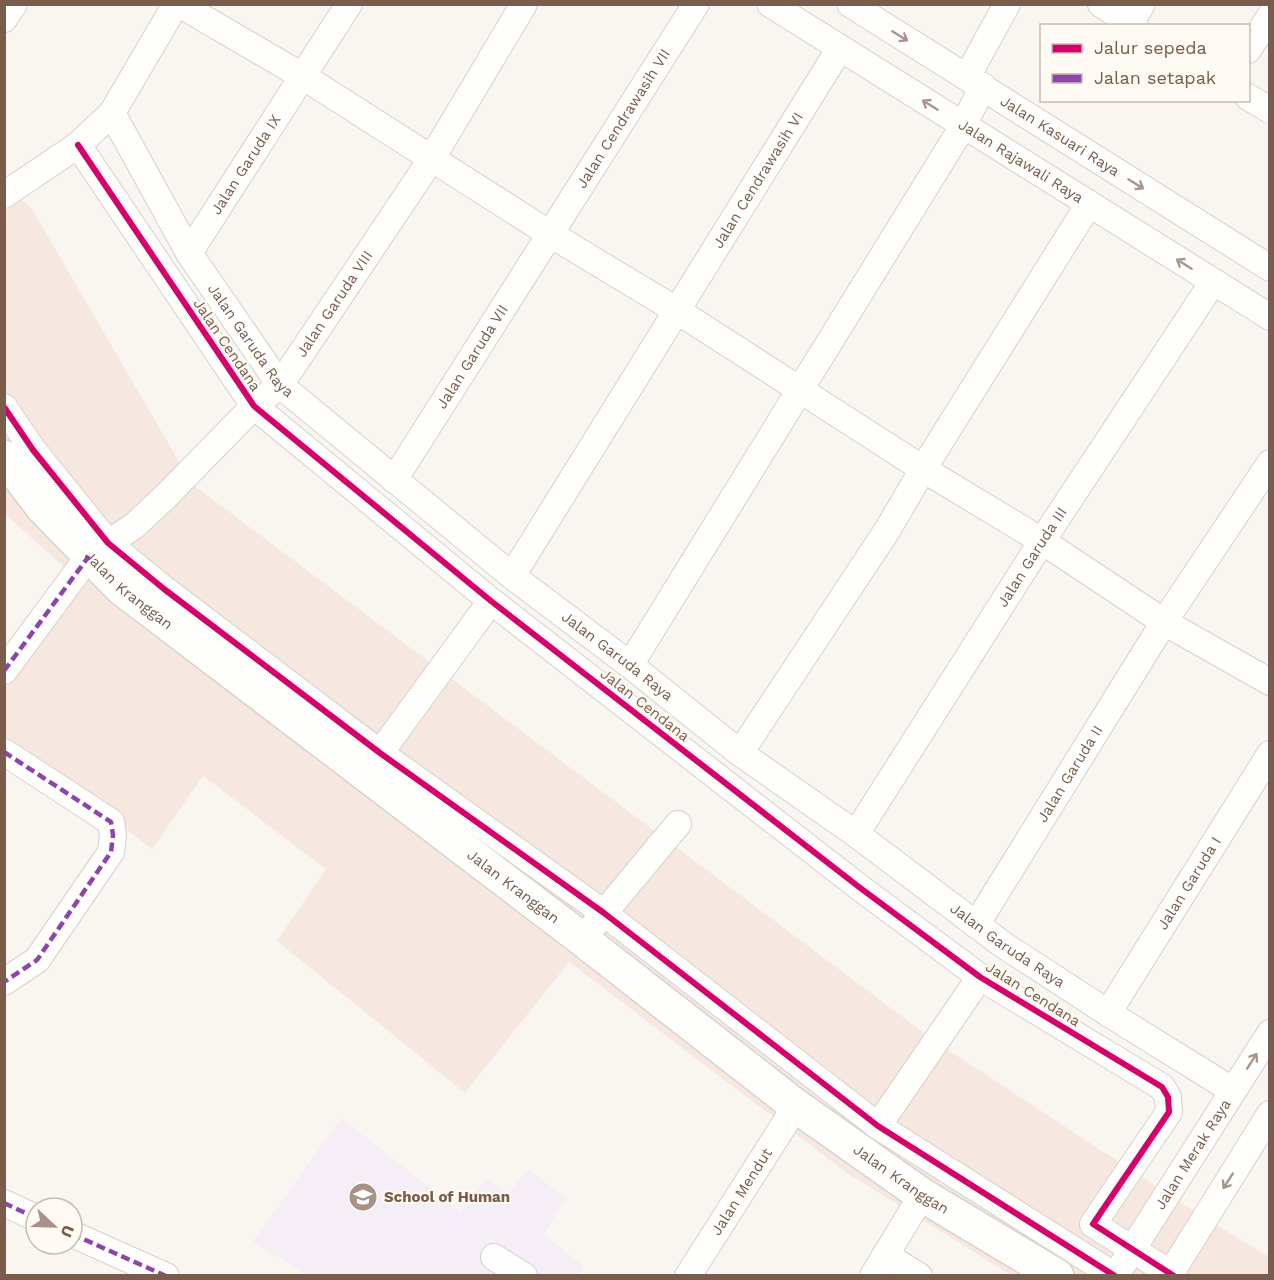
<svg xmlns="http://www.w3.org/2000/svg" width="1274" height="1280" font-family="'Work Sans',sans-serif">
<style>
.commercial{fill:#f6e8e1}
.education{fill:#f6eef6}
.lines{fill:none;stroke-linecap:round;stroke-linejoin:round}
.street-casing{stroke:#d7d1cb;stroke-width:28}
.secondary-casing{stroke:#d9d2cb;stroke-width:36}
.street{stroke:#fefefd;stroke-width:26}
.secondary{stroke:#fefefd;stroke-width:33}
.quiet{stroke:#8e44ad;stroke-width:4.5;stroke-dasharray:9 4.5;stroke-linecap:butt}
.cycleway-casing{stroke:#fffaf3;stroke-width:10}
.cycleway{stroke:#d6006c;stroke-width:6}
.oneway{stroke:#a8958b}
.labels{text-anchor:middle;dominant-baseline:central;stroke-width:4.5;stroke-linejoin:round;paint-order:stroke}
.street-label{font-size:15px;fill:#7a5c4d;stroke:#fffaf3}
.poi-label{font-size:15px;font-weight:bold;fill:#7a5c4d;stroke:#fffaf3;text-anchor:start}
</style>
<rect width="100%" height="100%" fill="#f9f5f0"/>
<path class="commercial" d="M4,184L32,209L192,484L936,1042L1197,1213L1269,1257V1275H1011L847,1173L569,962L465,1093L277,941L326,869L203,776L152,849L5,739V670L76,578L5,514Z"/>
<path class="education" d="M341,1118L461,1212L487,1178L508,1195L528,1169L566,1198L544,1234L584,1267L578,1276L308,1275L253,1242Z"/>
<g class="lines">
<g class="street-casing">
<g id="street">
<path d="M179,4L304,77L550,234L676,310L923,469L1042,541L1164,622L1270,682"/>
<path id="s1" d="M770,4L1270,317"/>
<path id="s2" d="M850,4L1270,268"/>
<path d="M1101,4L1135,26"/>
<path d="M4,19L14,4"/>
<path d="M1130,23L1142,4"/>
<path d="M1248,50L1270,16"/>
<path d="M967,77L1007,4"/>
<path d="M1248,97L1270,110"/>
<path id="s3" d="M112,113L189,253L280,385L512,576L630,665L740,753L856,834L1002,944L1108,1013L1232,1090"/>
<path d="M78,145L254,406L491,601L859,887L980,977L1162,1087L1168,1097L1169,1112L1093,1224L1174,1276"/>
<path d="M4,195L78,145L112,113L176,4"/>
<path id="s4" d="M189,253L349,4"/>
<path d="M4,407L33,450L108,543L164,589L380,753L604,913L878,1126L1115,1276"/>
<path id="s5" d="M394,480L696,4"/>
<path id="s6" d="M512,576L840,48"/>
<path d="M630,665L963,126L983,86"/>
<path id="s7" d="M4,671L89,556L134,526L165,497L254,406L280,385L432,158L524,4"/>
<path d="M4,752L111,822L113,835L111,852L37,960L4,982"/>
<path d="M380,753L491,601"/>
<path d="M740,753L888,529L923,469L1089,204"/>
<path id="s8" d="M856,834L1042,541L1213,282"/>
<path d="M594,925L678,824"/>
<path id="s9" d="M976,925L1164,622L1270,463"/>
<path id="s10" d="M1108,1013L1270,754"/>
<path d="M878,1126L980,977"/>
<path d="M4,1203L36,1218"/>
<path d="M72,1234L166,1276"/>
<path d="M885,1255L919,1276"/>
<path d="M494,1257L524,1276"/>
<path id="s11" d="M1123,1264L1270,1033"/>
<path id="s12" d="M688,1276L796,1106"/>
<path d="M873,1276L922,1195"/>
<path d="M1169,1276L1270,1114"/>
</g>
</g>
<g class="secondary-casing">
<g id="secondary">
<path id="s13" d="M4,457L43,508L121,588L582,939L796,1106L922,1195L1057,1276"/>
</g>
</g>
<use href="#street" class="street"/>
<use href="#secondary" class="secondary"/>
<g class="quiet">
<path d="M4,671L89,556"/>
<path d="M4,752L111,822L113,835L111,852L37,960L4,982"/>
<path d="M4,1203L36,1218"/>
<path d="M72,1234L166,1276"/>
</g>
<g class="cycleway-casing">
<g id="cycleway">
<path d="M78,145L254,406L491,601L859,887L980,977L1162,1087L1168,1097L1169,1112L1093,1224L1174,1276"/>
<path d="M4,407L33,450L108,543L164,589L380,753L604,913L878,1126L1115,1276"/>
</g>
</g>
<use href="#cycleway" class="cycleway"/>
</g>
<defs><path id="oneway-shaft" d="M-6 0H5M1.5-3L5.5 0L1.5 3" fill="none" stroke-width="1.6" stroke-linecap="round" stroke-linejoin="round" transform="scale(1.5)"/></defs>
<g class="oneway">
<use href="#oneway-shaft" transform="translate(900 36) rotate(32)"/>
<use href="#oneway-shaft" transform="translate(930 105) rotate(-148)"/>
<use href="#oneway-shaft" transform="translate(1136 184) rotate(32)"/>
<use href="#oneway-shaft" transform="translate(1184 264) rotate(-148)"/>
<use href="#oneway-shaft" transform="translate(1252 1061) rotate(-57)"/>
<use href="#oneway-shaft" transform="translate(1228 1181) rotate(123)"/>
</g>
<defs>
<g id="school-disc" transform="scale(1.5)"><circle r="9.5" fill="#a69286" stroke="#fffaf3"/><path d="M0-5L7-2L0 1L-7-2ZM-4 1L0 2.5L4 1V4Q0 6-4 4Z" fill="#fff"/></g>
</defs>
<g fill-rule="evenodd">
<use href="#school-disc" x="363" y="1197"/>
</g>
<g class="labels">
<g class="street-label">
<text stroke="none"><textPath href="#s5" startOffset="428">Jalan Cendrawasih VII</textPath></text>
<text stroke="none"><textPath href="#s2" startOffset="248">Jalan Kasuari Raya</textPath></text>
<text stroke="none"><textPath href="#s1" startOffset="296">Jalan Rajawali Raya</textPath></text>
<text stroke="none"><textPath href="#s4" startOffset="105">Jalan Garuda IX</textPath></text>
<text stroke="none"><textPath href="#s6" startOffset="466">Jalan Cendrawasih VI</textPath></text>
<text stroke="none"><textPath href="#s7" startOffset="498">Jalan Garuda VIII</textPath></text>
<text stroke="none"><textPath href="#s3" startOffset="267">Jalan Garuda Raya</textPath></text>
<text transform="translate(227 345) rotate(56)">Jalan Cendana</text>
<text stroke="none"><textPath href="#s5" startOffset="146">Jalan Garuda VII</textPath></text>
<text stroke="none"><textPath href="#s8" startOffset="328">Jalan Garuda III</textPath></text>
<text stroke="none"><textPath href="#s13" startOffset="183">Jalan Kranggan</textPath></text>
<text stroke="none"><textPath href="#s3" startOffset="753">Jalan Garuda Raya</textPath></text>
<text transform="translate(645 705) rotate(38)">Jalan Cendana</text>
<text stroke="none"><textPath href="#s9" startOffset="178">Jalan Garuda II</textPath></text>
<text stroke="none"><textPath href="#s10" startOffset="153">Jalan Garuda I</textPath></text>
<text stroke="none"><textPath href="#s13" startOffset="669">Jalan Kranggan</textPath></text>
<text stroke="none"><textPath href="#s3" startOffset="1239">Jalan Garuda Raya</textPath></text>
<text transform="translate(1033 994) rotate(32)">Jalan Cendana</text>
<text stroke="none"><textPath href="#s11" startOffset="130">Jalan Merak Raya</textPath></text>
<text stroke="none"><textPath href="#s13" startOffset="1155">Jalan Kranggan</textPath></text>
<text stroke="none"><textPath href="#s12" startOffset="100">Jalan Mendut</textPath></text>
</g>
<g class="poi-label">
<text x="384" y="1197">School of Human</text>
</g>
</g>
<rect width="1274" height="1280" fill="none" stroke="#7a5c4d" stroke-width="12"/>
<rect x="1040" y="24" width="210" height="78" fill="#fffaf3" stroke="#cabbb1" stroke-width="1.5"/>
<rect x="1052" y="44" width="30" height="9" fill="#d6006c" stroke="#cabbb1" stroke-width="1.5"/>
<text x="1094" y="54" font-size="18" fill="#7a5c4d">Jalur sepeda</text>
<rect x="1052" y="74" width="30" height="9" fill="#8e44ad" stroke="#cabbb1" stroke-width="1.5"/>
<text x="1094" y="84" font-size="18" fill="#7a5c4d">Jalan setapak</text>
<g transform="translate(54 1226) rotate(112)"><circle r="28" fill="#fffaf3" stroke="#cabbb1" stroke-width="1.5"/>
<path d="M0-4.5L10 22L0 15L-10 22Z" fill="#a69286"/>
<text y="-9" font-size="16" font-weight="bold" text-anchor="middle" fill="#7a5c4d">U</text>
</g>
</svg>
